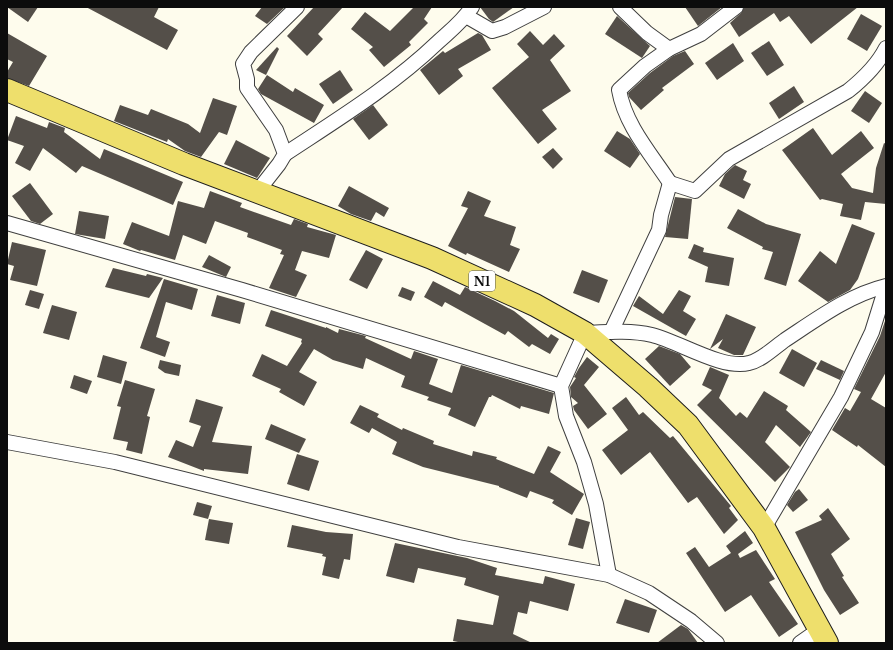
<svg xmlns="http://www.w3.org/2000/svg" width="893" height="650" font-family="'Libre Baskerville',serif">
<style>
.building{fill:#544f49}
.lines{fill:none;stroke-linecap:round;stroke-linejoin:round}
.street-casing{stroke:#3f3f3f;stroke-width:16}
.primary-casing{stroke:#1d1d1d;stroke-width:24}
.street{stroke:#fff;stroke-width:14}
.primary{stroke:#eedf6c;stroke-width:22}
.labels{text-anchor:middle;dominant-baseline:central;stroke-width:4;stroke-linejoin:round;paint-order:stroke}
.shield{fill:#fff;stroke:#555;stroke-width:1}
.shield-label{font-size:12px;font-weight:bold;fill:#0c0c0c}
</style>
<rect width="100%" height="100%" fill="#fefced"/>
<g class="building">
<path d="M7,7H38L28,22Z"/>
<path d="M86,7H159L154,17L178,30L167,50Z"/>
<path d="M262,7H285L267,24L255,16Z"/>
<path d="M314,7H343L318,34L323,39L307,56L287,36Z"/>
<path d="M414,7H432L424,19L428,23L409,42L411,45L384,67L369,50L373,47L351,29L365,12L390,31Z"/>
<path d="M480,7H514L493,22L489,19Z"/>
<path d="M685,7H722L698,26Z"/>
<path d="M744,7H858L811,44L789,16L780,22L774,13L739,37L730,23L741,13Z"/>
<path d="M861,14L882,26L867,51L847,39Z"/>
<path d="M617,16L650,46L642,58L605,34Z"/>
<path d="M530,31L543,45L554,34L565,46L550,60L571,91L542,110L557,129L538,144L492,88L529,57L517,44Z"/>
<path d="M7,33L47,56L29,86L7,78V72L13,62L7,59Z"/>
<path d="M478,33L482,35L491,50L458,69L463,76L439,95L420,70L443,51L445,53Z"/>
<path d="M769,41L784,65L767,76L751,53Z"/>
<path d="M733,43L744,61L717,80L705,63Z"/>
<path d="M277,47L279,49L266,75L256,70Z"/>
<path d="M685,51L694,64L662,88L664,90L641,110L629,97L628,93L650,73L673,56Z"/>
<path d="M340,70L353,90L333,104L319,84Z"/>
<path d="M267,75L293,92L295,88L324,105L314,123L261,94L258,89Z"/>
<path d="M794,86L804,102L779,119L769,103Z"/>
<path d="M865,91L882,103L869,123L851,111Z"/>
<path d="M213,98L237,106L227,135L219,132L201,157L185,151L168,139L167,142L114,121L120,105L148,115L151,109L188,124L200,133Z"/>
<path d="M373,105L388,125L369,140L353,119Z"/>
<path d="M16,116L47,128L49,122L65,128L64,132L100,159L104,149L183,182L173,205L82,166L76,173L43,148L30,171L15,163L24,146L7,140Z"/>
<path d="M813,128L832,155L861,131L874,148L841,174L852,188L873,193L876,168L884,143L886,144V204L865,202L861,220L840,216L843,204L822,199L820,200L782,150Z"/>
<path d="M617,131L630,139L640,154L630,168L604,151Z"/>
<path d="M236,140L270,158L257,178L224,164Z"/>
<path d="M553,148L563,159L553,169L542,157Z"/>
<path d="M735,165L747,171L743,180L751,184L744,199L719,186L725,174Z"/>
<path d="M30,183L53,214L40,224L31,221L12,196Z"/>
<path d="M349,186L389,208L384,217L376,212L371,221L351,214L338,206Z"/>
<path d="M210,191L242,203L240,207L291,225L294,219L308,224L307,227L336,235L329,258L302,251L295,270L307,275L296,297L269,288L284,255L280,254L282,250L247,237L248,233L215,221L206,244L183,235L175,260L141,250L140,251L123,244L132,222L169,236L178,201L204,208Z"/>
<path d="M468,191L491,201L484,216L516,227L510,245L520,249L509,272L467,253L466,255L448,246L468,208L461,206Z"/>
<path d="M675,197L692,199L688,239L665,237Z"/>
<path d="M738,209L766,224L801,234L786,286L764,279L773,252L762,249L763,247L727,228Z"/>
<path d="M79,211L109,216L105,239L75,234Z"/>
<path d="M852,224L875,233L858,279L850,290L828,302L798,281L820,251L836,264Z"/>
<path d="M12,242L46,250L37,286L10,280L14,266L7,264Z"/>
<path d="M694,244L704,248L703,252L734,258L729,286L705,282L708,267L688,258Z"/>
<path d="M366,250L383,259L367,289L349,280Z"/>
<path d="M209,255L231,267L226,277L202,267Z"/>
<path d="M113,268L146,276L147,274L163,278L149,298L105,287Z"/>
<path d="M582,270L608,280L599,303L573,293Z"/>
<path d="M164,279L198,289L192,310L166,302L156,337L170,342L165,357L140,348Z"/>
<path d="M433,281L460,295L465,287L495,301L514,311L548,338L551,334L559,339L550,354L532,344L529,347L508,331L505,335L445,302L442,307L424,297Z"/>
<path d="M402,287L415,292L411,301L398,296Z"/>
<path d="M30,290L44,294L39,309L25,305Z"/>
<path d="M679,290L691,296L683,311L696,319L686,336L633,306L639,296L663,314Z"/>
<path d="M217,295L245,303L240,324L211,316Z"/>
<path d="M52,305L77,312L69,340L43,333Z"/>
<path d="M271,310L326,328V327L338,333L339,329L366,336L365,338L411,359L414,351L438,359L429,384L452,393L461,365L554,393L549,414L521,406L520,409L492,395L491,397H489L475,427L448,415L451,408L427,400L429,397L401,387L405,376L366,358L363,369L333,360L314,349L299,372L317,382L304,406L279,392L281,389L252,376L262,354L287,366L302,343L301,342L302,339L265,326Z"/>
<path d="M726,314L756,327L743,355H734L718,348L723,339L710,349Z"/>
<path d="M886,318V372L871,399L886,408V467L858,445L857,447L832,430L845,408L850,411L861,392L854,389L880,336Z"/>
<path d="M659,346L680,354L691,367L670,386L645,359Z"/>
<path d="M792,349L817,363L804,387L779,373Z"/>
<path d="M103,355L127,362L121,384L97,377Z"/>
<path d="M587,357L599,367L584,385L607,414L588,429L574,410L573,406L578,403L571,397L570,387L576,378L574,377L579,368Z"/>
<path d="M160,360L181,365L179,376L165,373L158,368Z"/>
<path d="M821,360L844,371L840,380L816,369Z"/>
<path d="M710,367L729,375L719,398L736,416L740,412L747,418L764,391L788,406L786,410L811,432L800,447L776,425L765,442L790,467L775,482L697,405L712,390L702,385Z"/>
<path d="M74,375L92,381L87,394L70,388Z"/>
<path d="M125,380L155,389L147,416L150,417L142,454L126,450L128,442L113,439L121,407L117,406Z"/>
<path d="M626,397L639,415L643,412L670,438L673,436L731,506L729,508L738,520L724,534L697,497L688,503L650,452L621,475L602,450L628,430L612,408Z"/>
<path d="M196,399L223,407L212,442L252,446L248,474L204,469V471L168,457L176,440L193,447L201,426L189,422Z"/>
<path d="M360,405L379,414L377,417L402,430L403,428L434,441L433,444L472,456L473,451L497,457L496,459L534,474L548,446L561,452L550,472L584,494L572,515L552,503L554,500L530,491L527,498L499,487V486L423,467L392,454L397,442L372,428L369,433L350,423Z"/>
<path d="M271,424L306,439L299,453L265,439Z"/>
<path d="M297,454L319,461L309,491L287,484Z"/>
<path d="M799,489L808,500L793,512L787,505L795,492Z"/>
<path d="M197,502L212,506L208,519L193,515Z"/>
<path d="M828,508L850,539L831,554L844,576L842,577L859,603L840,615L824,590L795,532L822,520L819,516Z"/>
<path d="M576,518L590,522L583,549L568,545Z"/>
<path d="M209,519L233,523L229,544L205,540Z"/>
<path d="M292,525L326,532L353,534L350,560L344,559L339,579L322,575L326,557L322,556L323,554L287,547Z"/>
<path d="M745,531L753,543L738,554L740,558L756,550L775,579L769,582L798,624L779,637L751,595L725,612L686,553L695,547L709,567L731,553L726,546Z"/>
<path d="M395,543L467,558L497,568L495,575L543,584L545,576L575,584L568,611L530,601L527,614L518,612L513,634L532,643H463L453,641L457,619L493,625L499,596L464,585L466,578L418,568L414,583L386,576Z"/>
<path d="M625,599L657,610L649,633L616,623Z"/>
<path d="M681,625L688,629L698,643H657Z"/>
</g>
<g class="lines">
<g class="street-casing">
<g id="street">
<path d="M620,7L647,33L669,49L645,66L619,90C625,125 651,154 670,183"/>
<path d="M466,16L492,31L505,27L544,7"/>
<path d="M669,49L701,34L736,7"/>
<path d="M285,154C338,119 392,86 438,42C450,31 463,21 472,7"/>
<path d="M257,192L279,164L285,154L276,130L247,88V79L243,64L251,52L297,7"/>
<path d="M7,223L242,290L561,386"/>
<path d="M611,332L659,230L661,215L670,183L695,191L729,159L848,91C863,79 877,66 886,48"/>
<path d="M7,442L115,462L458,547L609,575L649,593L691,621L717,643"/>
<path d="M764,528L841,397L872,332L886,287"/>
<path d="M609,575L596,504L584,462L566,416L561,386L585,333C606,332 631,330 652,335C680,342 722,370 749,363C762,360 775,347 785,340C817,319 849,295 886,286"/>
<path d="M800,643L820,629"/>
</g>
</g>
<g class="primary-casing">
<path id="primary" d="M7,90L184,164L432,258L535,305L585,333L648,387L688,425L764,528L827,643"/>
</g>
<use href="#street" class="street"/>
<use href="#primary" class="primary"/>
</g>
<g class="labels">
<rect class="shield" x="469" y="271" width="26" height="20" rx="3"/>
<g class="shield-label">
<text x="482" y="281">N1</text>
</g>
</g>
<rect width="893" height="650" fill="none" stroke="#0c0c0c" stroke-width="16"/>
</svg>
